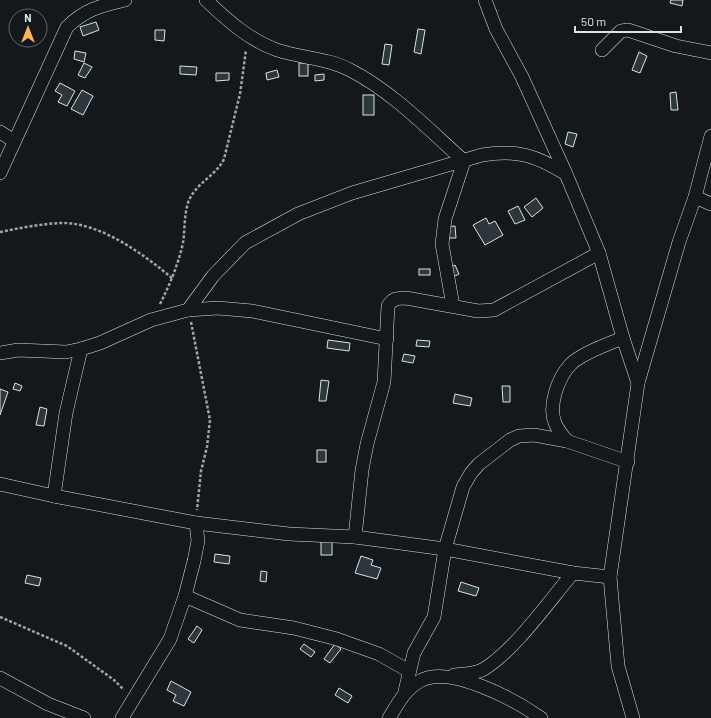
<svg xmlns="http://www.w3.org/2000/svg" width="711" height="718" font-family="Barlow,sans-serif">
<style>
.building{fill:#2c363c;stroke:#d8e6dc}
.lines{fill:none;stroke-linecap:round;stroke-linejoin:round}
.minor-casing{stroke:#d8e6dc;stroke-width:14}
.path{stroke:#9da8a2;stroke-width:2.5;stroke-dasharray:3 2;stroke-linecap:butt}
.minor{stroke:#14181c;stroke-width:13}
</style>
<rect width="100%" height="100%" fill="#14181c"/>
<g class="building">
<path d="M671,0H683L682,6L670,3Z"/>
<path d="M96,22L99,30L83,36L80,27Z"/>
<path d="M418,29L425,30L421,54L414,52Z"/>
<path d="M155,30H165L164,41L155,40Z"/>
<path d="M385,44L392,45L389,65L382,64Z"/>
<path d="M75,51L86,53L84,62L74,59Z"/>
<path d="M639,52L647,56L640,73L632,70Z"/>
<path d="M84,63L92,67L85,78L78,75Z"/>
<rect x="299" y="63" width="9" height="13"/>
<path d="M180,66L197,67L196,75L180,74Z"/>
<path d="M277,70L279,77L267,80L266,73Z"/>
<path d="M216,73H229V80L216,81Z"/>
<path d="M324,74V80L315,81V75Z"/>
<path d="M60,83L75,91L67,106L58,102L62,95L55,91Z"/>
<path d="M82,90L93,96L83,115L71,109Z"/>
<path d="M676,92L678,110H671L670,93Z"/>
<rect x="363" y="95" width="11" height="20"/>
<path d="M568,132L577,134L573,147L565,144Z"/>
<path d="M536,198L543,208L532,217L524,207Z"/>
<path d="M518,206L525,220L515,224L508,211Z"/>
<path d="M486,218L489,224L495,221L503,235L485,245L473,225Z"/>
<path d="M455,226L456,238H447L446,227Z"/>
<path d="M455,265L459,274L453,277L449,268Z"/>
<rect x="419" y="269" width="11" height="6"/>
<path d="M328,340L350,343L349,351L327,348Z"/>
<path d="M417,340L430,341L429,347L416,346Z"/>
<path d="M404,354L415,356L413,363L402,361Z"/>
<path d="M321,380L329,381L326,401H319Z"/>
<path d="M15,383L22,386L20,391L13,389Z"/>
<path d="M502,386H510V402H503Z"/>
<path d="M0,389L8,392L0,415Z"/>
<path d="M455,394L472,398L470,406L453,403Z"/>
<path d="M40,407L47,409L44,426L36,425Z"/>
<rect x="317" y="450" width="9" height="12"/>
<rect x="321" y="540" width="11" height="15"/>
<path d="M215,554L230,556L229,564L214,562Z"/>
<path d="M361,556L373,560L371,565L381,568L377,579L355,573Z"/>
<path d="M261,571L267,572L266,582L260,581Z"/>
<path d="M27,575L41,578L39,586L25,583Z"/>
<path d="M461,582L479,588L476,596L458,591Z"/>
<path d="M197,626L202,630L194,643L188,639Z"/>
<path d="M304,644L315,652L311,657L300,649Z"/>
<path d="M335,644L341,649L330,663L324,659Z"/>
<path d="M171,681L191,692L184,706L173,701L176,695L167,690Z"/>
<path d="M339,688L352,696L348,703L335,695Z"/>
</g>
<g class="lines">
<g class="minor-casing">
<g id="minor">
<path d="M206,0C227,20 249,40 277,50C301,58 328,58 350,70C393,92 428,129 464,161L445,219L442,244L453,306"/>
<path d="M485,0L496,29L522,77L566,174L599,253L623,338L638,383"/>
<path d="M602,50L621,31L628,30L676,46L711,53"/>
<path d="M0,132L14,141"/>
<path d="M0,173L67,27C86,9 100,6 125,0"/>
<path d="M695,197L711,204"/>
<path d="M188,310L213,276L245,243L298,214L352,193L482,155C517,149 537,156 566,174"/>
<path d="M0,353L18,350L66,352L81,349L100,343L151,320L188,310L218,308L252,311L387,339"/>
<path d="M567,441C563,436 557,429 555,423C548,406 558,378 570,365C580,354 608,344 623,338"/>
<path d="M0,484L54,496L196,523L289,534L355,537L445,549L573,573L610,577"/>
<path d="M54,496L66,413L81,349"/>
<path d="M355,537L362,470L367,444L384,382L388,306C392,299 397,298 406,298L478,311L494,310L599,253"/>
<path d="M185,596L240,620L294,628L337,639L379,654L409,671"/>
<path d="M454,675C463,674 476,674 484,669C515,650 549,601 573,573"/>
<path d="M0,678L48,704L84,718"/>
<path d="M405,691L414,653L434,617L445,549L463,487L471,473L479,464L510,440L519,436L534,435L567,441L628,462"/>
<path d="M122,718L170,639L185,596L194,561L198,541L196,523"/>
<path d="M389,718C398,704 404,690 420,681C450,664 515,700 541,718"/>
<path d="M633,718L618,666L610,577L638,383L679,242L695,197L711,136"/>
</g>
</g>
<g class="path">
<path d="M0,232C20,228 40,224 61,223C100,222 145,255 173,279"/>
<path d="M160,304C170,284 178,265 183,243C185,230 184,216 188,203C194,184 216,176 224,159L240,94L246,50"/>
<path d="M191,322L210,420L207,447L201,471L197,510"/>
<path d="M0,617L67,646L114,680L124,690"/>
</g>
<use href="#minor" class="minor"/>
</g>
<g transform="translate(28 28)"><circle r="19" fill="#14181c" stroke="#626a69"/>
<path d="M0-3L7 15L0 10L-7 15Z" fill="#ffb74d"/>
<text y="-6" font-size="11" font-weight="bold" text-anchor="middle" fill="#d8e6dc">N</text>
</g>
<path d="M575 26v6h106v-6" fill="none" stroke="#d8e6dc" stroke-width="2"/>
<text x="581" y="26" font-size="12" fill="#d8e6dc" stroke="#14181c" stroke-width="3" paint-order="stroke">50 m</text>
</svg>
